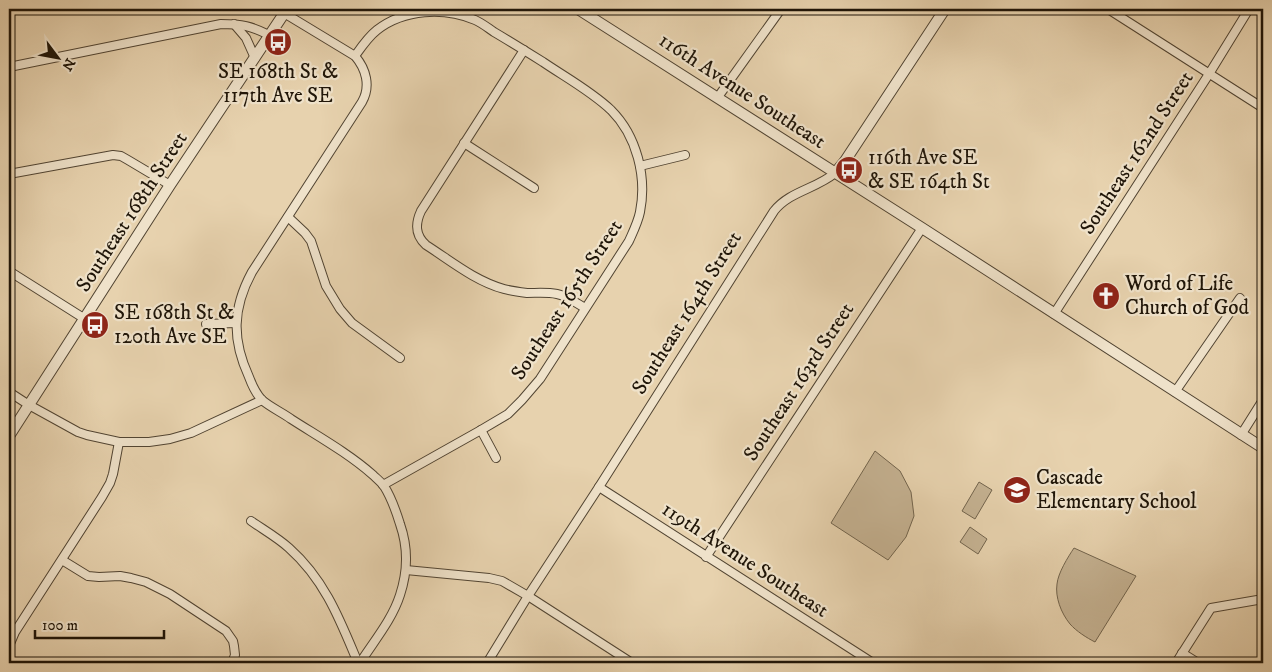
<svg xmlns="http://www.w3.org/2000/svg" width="1272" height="672" font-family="'IM FELL DW Pica',serif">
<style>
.green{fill:#c5b292;stroke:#72644d}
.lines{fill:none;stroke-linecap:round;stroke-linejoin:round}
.minor-casing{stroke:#514432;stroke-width:10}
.tertiary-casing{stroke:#514432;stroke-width:12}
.minor{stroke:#efe2ca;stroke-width:8}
.tertiary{stroke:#efe2ca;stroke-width:10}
.labels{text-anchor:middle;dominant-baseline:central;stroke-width:4.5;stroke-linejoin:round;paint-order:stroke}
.poi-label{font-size:21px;fill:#1f1508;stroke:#efe2ca;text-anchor:start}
.street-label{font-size:21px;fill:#1f1508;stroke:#efe2ca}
</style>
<rect width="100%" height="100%" fill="#e7d2ae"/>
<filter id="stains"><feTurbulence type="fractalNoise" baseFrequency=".004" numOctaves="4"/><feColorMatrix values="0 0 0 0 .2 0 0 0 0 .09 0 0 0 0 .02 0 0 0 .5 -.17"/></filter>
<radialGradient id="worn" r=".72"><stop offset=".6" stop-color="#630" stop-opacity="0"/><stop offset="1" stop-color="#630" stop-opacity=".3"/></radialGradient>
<g class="green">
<path d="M875,451L900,471L911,492L914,516L906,537L888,560L831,523Z"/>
<path d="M979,482L992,490L975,519L962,511Z"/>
<path d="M970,527L987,539L978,554L960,542Z"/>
<path d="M1074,548L1136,576L1095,642C1087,638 1076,631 1070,624C1061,613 1055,597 1057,584C1058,573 1068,557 1074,548Z"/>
</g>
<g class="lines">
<g class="minor-casing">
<g id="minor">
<path d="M1108,9L1263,108"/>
<path d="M284,13L355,56C366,69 371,86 362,102L252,272C232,309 232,340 249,377C252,385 257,395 262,400C270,407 283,413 291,419C319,437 348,453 373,475C376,478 381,482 384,486C391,497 396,511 400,524C408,547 408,571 400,595C392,620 374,641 360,663"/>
<path d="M234,24L246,38L255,58"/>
<path d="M524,50L421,211C415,224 415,235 426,245C451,261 475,281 504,289C511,291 519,292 527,293C537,293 547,292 557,294C567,296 576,303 585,308"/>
<path d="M355,56C362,46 368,37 377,30C404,9 444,7 475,20C482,23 488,28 494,32C511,42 527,52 543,62C565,77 591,91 611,110C637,136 647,177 640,212C638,222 633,232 629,241L540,379L522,400L508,414L481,430L383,485"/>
<path d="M9,67L221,24C242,24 251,26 269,35"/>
<path d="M718,97L781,9"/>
<path d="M464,143L534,188"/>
<path d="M640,166L685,155"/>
<path d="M9,174L113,155L121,156L128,160L170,185"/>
<path d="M288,217L305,233L311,241L326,286L340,309L352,323L400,358"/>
<path d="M9,271L85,319"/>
<path d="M1054,314L1209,74L1249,9"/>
<path d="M206,324L236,323"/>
<path d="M9,392L29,405L78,432L87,435L119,442H149L170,439L191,433L262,400"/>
<path d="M1175,392L1240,298"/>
<path d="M481,430L496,458"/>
<path d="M1241,435L1263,400"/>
<path d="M599,487L873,663"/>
<path d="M251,521C264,530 278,538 289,548C325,580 340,620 358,663"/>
<path d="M706,557L922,228"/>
<path d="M62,560L88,576L99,577L120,576L131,578L146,582L170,594L226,631L233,641L234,646L235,655L232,663"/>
<path d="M406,570L489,578L502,581L528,596L632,663"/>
<path d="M9,646L15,632L102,497L110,483L113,474L119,442"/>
<path d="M1182,653L1198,663"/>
<path d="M487,663L528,596L599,487L774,211C790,191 816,189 835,173"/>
<path d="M1176,663L1211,608L1263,599"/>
</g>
</g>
<g class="tertiary-casing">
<g id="tertiary">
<path d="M578,9L922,228L1263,448"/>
<path d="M835,173L845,161L945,9"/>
<path d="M9,436L170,185L287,9"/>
</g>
</g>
<use href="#minor" class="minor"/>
<use href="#tertiary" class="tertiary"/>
</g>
<defs>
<g id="bus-disc" transform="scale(1.4375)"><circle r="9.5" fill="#8f2418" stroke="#efe2ca"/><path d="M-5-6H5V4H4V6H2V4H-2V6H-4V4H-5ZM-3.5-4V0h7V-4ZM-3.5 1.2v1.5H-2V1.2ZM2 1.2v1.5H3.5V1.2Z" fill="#fff"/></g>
<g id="church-disc" transform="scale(1.4375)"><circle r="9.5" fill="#8f2418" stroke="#efe2ca"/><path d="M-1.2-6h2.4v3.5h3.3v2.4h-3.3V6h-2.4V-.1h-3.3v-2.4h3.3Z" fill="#fff"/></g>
<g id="school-disc" transform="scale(1.4375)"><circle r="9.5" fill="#8f2418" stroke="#efe2ca"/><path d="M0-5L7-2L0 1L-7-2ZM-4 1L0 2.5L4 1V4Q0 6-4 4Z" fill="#fff"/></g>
</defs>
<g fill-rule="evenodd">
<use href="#bus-disc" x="278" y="42"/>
<use href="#bus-disc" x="849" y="170"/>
<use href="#church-disc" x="1106" y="296"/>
<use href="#bus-disc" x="95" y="325"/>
<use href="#school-disc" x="1017" y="490"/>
</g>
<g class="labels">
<g class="poi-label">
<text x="278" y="72" text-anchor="middle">SE 168th St &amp;<tspan x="278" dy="24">117th Ave SE</tspan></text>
<text x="868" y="158">116th Ave SE<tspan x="868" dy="24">&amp; SE 164th St</tspan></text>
<text x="1125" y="284">Word of Life<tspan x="1125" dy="24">Church of God</tspan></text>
<text x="114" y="313">SE 168th St &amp;<tspan x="114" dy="24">120th Ave SE</tspan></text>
<text x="1036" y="478">Cascade<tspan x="1036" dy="24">Elementary School</tspan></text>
</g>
<g class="street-label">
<text transform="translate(742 91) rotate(33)">116th Avenue Southeast</text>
<text transform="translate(1137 153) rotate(-57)">Southeast 162nd Street</text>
<text transform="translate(132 212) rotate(-57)">Southeast 168th Street</text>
<text transform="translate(567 300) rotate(-57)">Southeast 165th Street</text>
<text transform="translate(687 313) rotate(-58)">Southeast 164th Street</text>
<text transform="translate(799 382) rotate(-57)">Southeast 163rd Street</text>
<text transform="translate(745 560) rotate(33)">119th Avenue Southeast</text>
</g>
</g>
<rect width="1272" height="672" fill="none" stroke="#e7d2ae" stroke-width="30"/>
<rect x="10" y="10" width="1252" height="652" fill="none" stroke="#1f1508" stroke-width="2.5"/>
<rect x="15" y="15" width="1242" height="642" fill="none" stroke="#1f1508"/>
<g transform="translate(58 58) rotate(122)" stroke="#efe2ca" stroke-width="4" paint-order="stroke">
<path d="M0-4L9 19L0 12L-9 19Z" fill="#1f1508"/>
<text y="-8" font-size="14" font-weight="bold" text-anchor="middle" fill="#1f1508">N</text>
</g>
<path d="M35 630v8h129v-8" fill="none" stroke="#1f1508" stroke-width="2.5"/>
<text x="42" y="630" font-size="15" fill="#1f1508" stroke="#efe2ca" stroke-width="4" paint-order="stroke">100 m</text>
<rect width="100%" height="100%" filter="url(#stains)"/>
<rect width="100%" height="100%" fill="url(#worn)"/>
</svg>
